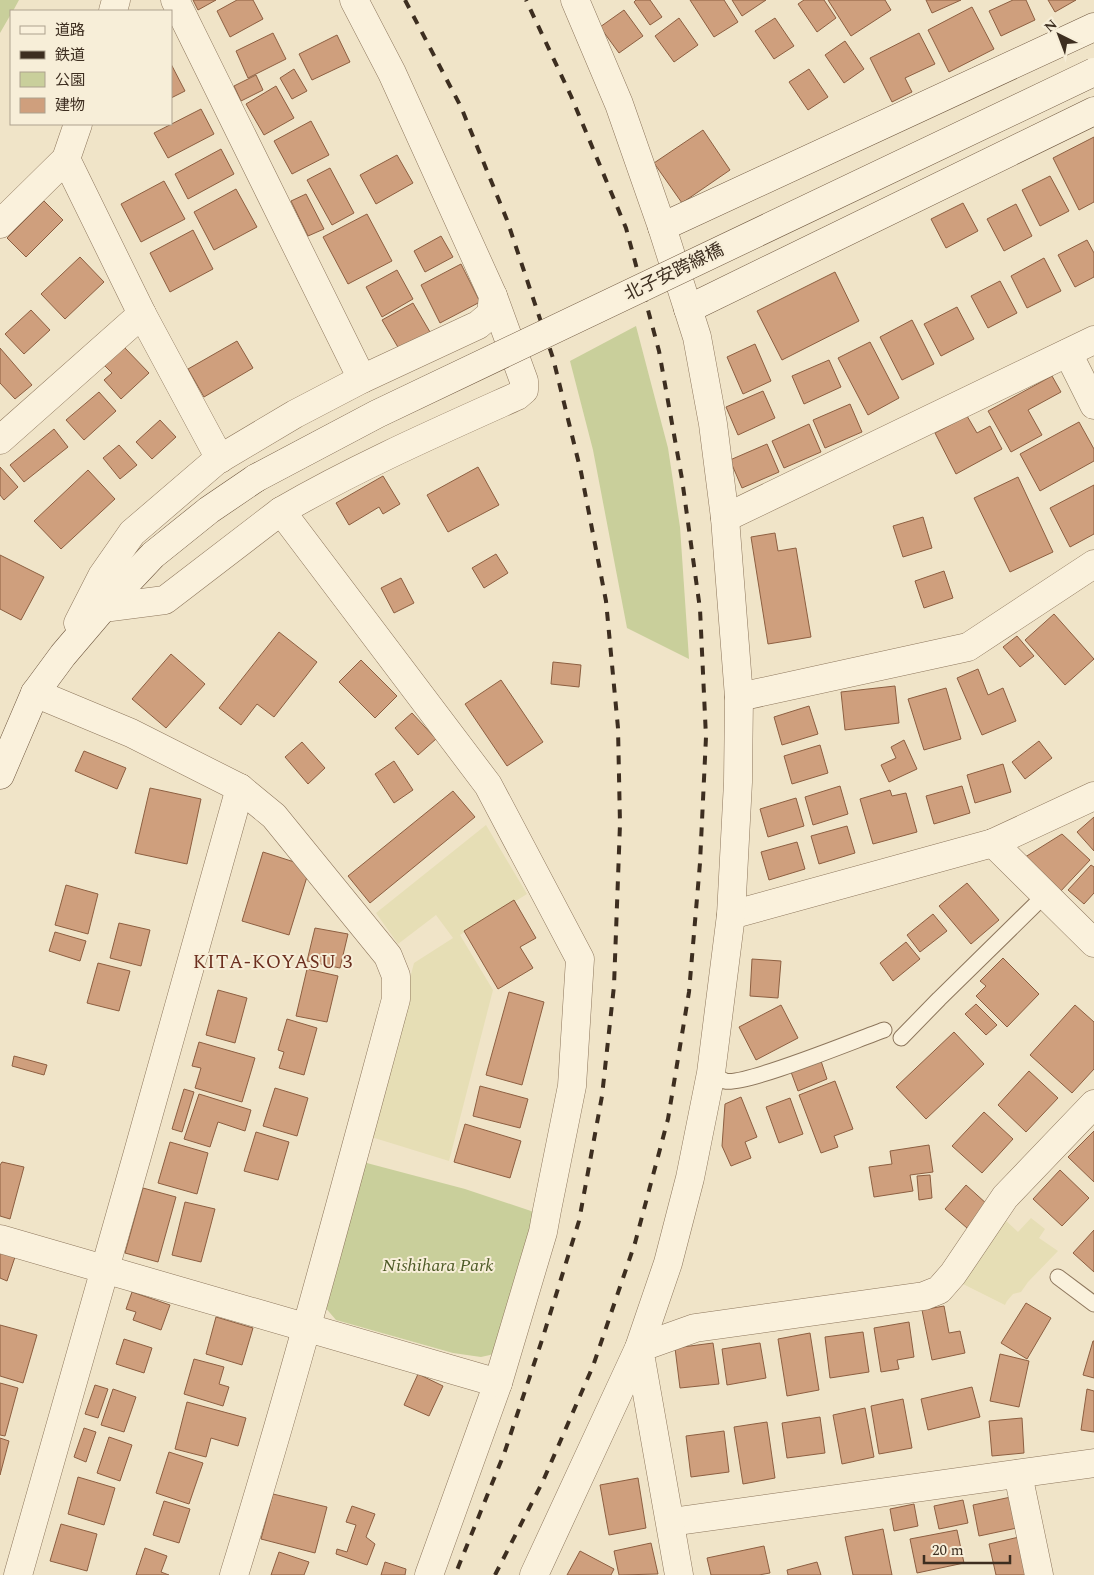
<svg xmlns="http://www.w3.org/2000/svg" width="1094" height="1575" font-family="Spectral,'Noto Sans JP',serif">
<style>
.farmland{fill:#e6deb5}
.green{fill:#c9cf9b}
.building{fill:#cf9f7d;stroke:#8d5f41}
.lines{fill:none;stroke-linecap:round;stroke-linejoin:round}
.lane-casing{stroke:#8d765c;stroke-width:17}
.street-casing{stroke:#8d765c;stroke-width:29}
.secondary-casing{stroke:#6f573f;stroke-width:29}
.lane{stroke:#faf1dc;stroke-width:15}
.street{stroke:#faf1dc;stroke-width:28}
.secondary{stroke:#faf1dc;stroke-width:28}
.rail{stroke:#3d2e20;stroke-width:4;stroke-dasharray:9 9;stroke-linecap:butt}
.secondary-bridge-casing{stroke:#6f573f;stroke-width:29;stroke-linecap:butt}
.secondary-bridge{stroke:#faf1dc;stroke-width:28}
.labels{text-anchor:middle;dominant-baseline:central;stroke-width:4;stroke-linejoin:round;paint-order:stroke}
.street-label{font-size:18px;fill:#3d2e20;stroke:#f7eed8}
.park-label{font-size:18px;font-style:italic;fill:#4d5a26;stroke:#f7eed8}
.neighbourhood-label{font-size:19px;letter-spacing:1px;fill:#6b2e1e;stroke:#f7eed8}
</style>
<rect width="100%" height="100%" fill="#f0e4c8"/>
<g class="farmland">
<path d="M486,825L527,894L460,935L493,990L449,1161L368,1136L414,963L453,938L436,915L398,944L376,913Z"/>
<path d="M1003,1218L1018,1232L1031,1218L1045,1229L1039,1238L1058,1251L1028,1282L1021,1292L1013,1294L1007,1301L1005,1305L959,1282Z"/>
</g>
<g class="green">
<path d="M0,0H19L13,11H11V14L0,33Z"/>
<path d="M636,326L668,448L680,527L689,659L627,628L593,450L570,361Z"/>
<path d="M363,1162L465,1189L534,1212L497,1350L490,1355L481,1357L453,1353L336,1320L324,1306Z"/>
</g>
<g class="building">
<path d="M193,0H216L198,10Z"/>
<path d="M237,0H253L263,19L230,37L217,11Z"/>
<path d="M636,0H650L662,17L650,25L634,2Z"/>
<path d="M690,0H724L738,22L714,37Z"/>
<path d="M732,0H766L742,16Z"/>
<path d="M804,0H824L836,18L817,32L798,4Z"/>
<path d="M828,0H885L891,10L851,36Z"/>
<path d="M926,0H961L932,13Z"/>
<path d="M1013,0H1026L1035,20L1001,36L989,11Z"/>
<path d="M1048,0H1076L1055,12Z"/>
<path d="M972,7L994,49L949,72L928,30Z"/>
<path d="M624,10L643,36L619,53L600,27Z"/>
<path d="M679,18L698,45L674,62L655,36Z"/>
<path d="M775,18L794,46L774,59L755,31Z"/>
<path d="M273,33L286,59L248,78L236,51Z"/>
<path d="M919,33L935,64L905,78L912,92L892,102L870,58Z"/>
<path d="M337,35L350,62L312,80L299,54Z"/>
<path d="M845,41L864,69L844,83L825,55Z"/>
<path d="M171,64L185,91L171,98Z"/>
<path d="M294,69L307,91L292,99L280,78Z"/>
<path d="M809,69L828,97L808,110L789,82Z"/>
<path d="M256,75L263,90L241,101L234,86Z"/>
<path d="M276,86L294,118L264,135L246,104Z"/>
<path d="M201,109L214,134L168,158L154,133Z"/>
<path d="M311,121L329,155L292,174L274,141Z"/>
<path d="M703,130L730,170L682,203L654,163Z"/>
<path d="M1094,137V202L1079,210L1053,158Z"/>
<path d="M221,149L234,174L188,199L175,174Z"/>
<path d="M397,155L413,183L376,204L360,175Z"/>
<path d="M330,168L354,213L332,225L307,180Z"/>
<path d="M1050,176L1069,211L1040,226L1022,190Z"/>
<path d="M164,181L185,219L141,242L121,204Z"/>
<path d="M236,189L257,227L214,250L194,212Z"/>
<path d="M306,194L324,229L308,236L291,201Z"/>
<path d="M44,201L63,220L26,257L7,238Z"/>
<path d="M963,203L978,231L946,248L931,219Z"/>
<path d="M1016,204L1032,236L1004,251L987,219Z"/>
<path d="M367,214L392,261L348,284L323,237Z"/>
<path d="M193,230L213,269L170,292L150,253Z"/>
<path d="M441,236L453,257L425,272L414,251Z"/>
<path d="M1087,240L1094,253V277L1075,287L1058,255Z"/>
<path d="M80,257L104,282L65,319L41,294Z"/>
<path d="M1044,258L1061,291L1027,308L1011,276Z"/>
<path d="M461,264L480,302L440,323L421,285Z"/>
<path d="M397,270L413,299L382,317L366,287Z"/>
<path d="M835,272L859,321L782,360L757,311Z"/>
<path d="M1000,281L1017,313L988,328L971,296Z"/>
<path d="M413,303L430,332L399,349L382,320Z"/>
<path d="M957,307L974,339L941,356L924,324Z"/>
<path d="M31,310L50,330L24,354L5,334Z"/>
<path d="M912,320L934,364L902,380L880,337Z"/>
<path d="M237,341L253,368L204,397L188,369Z"/>
<path d="M870,342L899,398L868,415L838,358Z"/>
<path d="M755,344L771,381L743,394L727,357Z"/>
<path d="M124,347L149,373L121,399L104,380L112,373L104,365Z"/>
<path d="M0,348L32,385L15,399L0,383Z"/>
<path d="M829,360L841,387L804,404L792,376Z"/>
<path d="M1052,376L1061,392L1028,410L1042,435L1011,452L988,411Z"/>
<path d="M763,391L775,418L738,435L726,407Z"/>
<path d="M99,392L116,411L84,440L66,420Z"/>
<path d="M850,404L862,432L825,448L813,420Z"/>
<path d="M967,416L977,433L990,426L1002,449L956,474L935,433Z"/>
<path d="M160,420L176,437L152,459L136,442Z"/>
<path d="M1079,422L1094,449V461L1040,491L1020,454Z"/>
<path d="M809,424L821,452L784,468L772,441Z"/>
<path d="M54,429L68,447L24,482L10,465Z"/>
<path d="M767,444L779,472L742,488L730,460Z"/>
<path d="M119,445L137,465L120,479L103,458Z"/>
<path d="M0,467L18,487L4,500L0,495Z"/>
<path d="M478,467L499,505L448,532L427,495Z"/>
<path d="M88,470L115,499L61,549L34,521Z"/>
<path d="M383,476L400,504L383,514L379,507L349,525L336,503Z"/>
<path d="M1018,477L1053,552L1010,572L974,498Z"/>
<path d="M1094,485V534L1070,547L1050,508Z"/>
<path d="M923,517L932,548L903,557L893,526Z"/>
<path d="M775,533L778,551L796,548L811,637L768,644L751,537Z"/>
<path d="M496,554L508,573L484,588L472,568Z"/>
<path d="M0,555L44,577L21,620L0,609Z"/>
<path d="M944,571L953,598L924,608L915,581Z"/>
<path d="M401,578L414,603L394,613L381,588Z"/>
<path d="M1054,614L1094,659L1065,685L1025,640Z"/>
<path d="M279,632L317,662L274,717L257,704L241,725L219,708Z"/>
<path d="M1017,636L1034,656L1020,667L1003,647Z"/>
<path d="M171,654L205,684L166,728L132,699Z"/>
<path d="M361,660L397,696L375,718L339,682Z"/>
<path d="M553,662L581,665L579,687L551,684Z"/>
<path d="M978,669L988,695L1003,688L1016,721L982,735L957,678Z"/>
<path d="M501,680L543,742L507,766L465,704Z"/>
<path d="M895,686L899,723L845,730L841,692Z"/>
<path d="M946,688L961,739L924,750L908,699Z"/>
<path d="M809,706L818,734L782,745L774,717Z"/>
<path d="M412,713L436,739L418,755L395,728Z"/>
<path d="M904,740L917,769L889,782L881,765L896,758L891,747Z"/>
<path d="M1039,741L1052,758L1025,779L1012,762Z"/>
<path d="M302,742L325,768L308,784L285,757Z"/>
<path d="M820,745L828,773L792,784L784,756Z"/>
<path d="M84,751L126,768L117,789L75,771Z"/>
<path d="M394,761L413,790L394,803L375,774Z"/>
<path d="M1003,764L1011,792L975,803L967,775Z"/>
<path d="M840,786L848,814L813,825L805,797Z"/>
<path d="M962,786L970,813L934,824L926,796Z"/>
<path d="M150,788L201,799L187,864L135,853Z"/>
<path d="M890,790L892,796L906,793L917,832L873,844L860,799Z"/>
<path d="M453,791L475,817L370,903L348,876Z"/>
<path d="M796,798L804,826L768,837L760,809Z"/>
<path d="M1094,817V851L1077,832Z"/>
<path d="M847,826L855,853L819,864L811,836Z"/>
<path d="M1062,834L1090,860L1059,893L1022,859Z"/>
<path d="M797,842L805,869L769,880L761,852Z"/>
<path d="M263,852L310,867L289,935L242,921Z"/>
<path d="M1091,865L1094,867V893L1084,904L1068,890Z"/>
<path d="M967,883L999,920L971,944L939,906Z"/>
<path d="M66,885L98,894L88,934L55,925Z"/>
<path d="M514,900L536,938L520,947L533,968L498,989L464,931Z"/>
<path d="M933,914L947,931L920,952L907,935Z"/>
<path d="M119,923L150,930L141,966L110,958Z"/>
<path d="M315,928L348,934L340,968L307,961Z"/>
<path d="M55,932L86,941L80,961L49,951Z"/>
<path d="M906,942L920,959L893,981L880,963Z"/>
<path d="M1003,958L1039,994L1007,1027L976,996L986,986L980,981Z"/>
<path d="M752,959L781,961L778,998L750,996Z"/>
<path d="M98,963L130,971L119,1011L87,1003Z"/>
<path d="M307,969L338,976L327,1022L296,1016Z"/>
<path d="M218,990L247,998L235,1043L206,1035Z"/>
<path d="M509,992L544,1002L522,1085L486,1075Z"/>
<path d="M976,1004L997,1025L986,1035L965,1014Z"/>
<path d="M781,1005L798,1038L756,1060L739,1027Z"/>
<path d="M1075,1005L1094,1022V1069L1072,1093L1030,1055Z"/>
<path d="M287,1019L317,1028L304,1075L279,1068L284,1052L278,1050Z"/>
<path d="M954,1032L984,1064L926,1119L896,1087Z"/>
<path d="M199,1042L255,1058L242,1102L195,1088L201,1068L192,1066Z"/>
<path d="M14,1056L47,1065L44,1075L12,1066Z"/>
<path d="M821,1061L827,1079L798,1091L791,1072Z"/>
<path d="M1029,1071L1058,1098L1026,1132L998,1105Z"/>
<path d="M835,1081L853,1129L834,1136L838,1147L821,1153L799,1095Z"/>
<path d="M480,1086L528,1099L520,1128L473,1116Z"/>
<path d="M275,1088L308,1098L297,1136L263,1126Z"/>
<path d="M184,1089L194,1092L182,1132L172,1129Z"/>
<path d="M199,1094L251,1110L245,1131L218,1122L210,1147L184,1139Z"/>
<path d="M741,1097L757,1137L745,1142L751,1158L731,1166L722,1146L725,1104Z"/>
<path d="M790,1098L803,1134L779,1143L766,1107Z"/>
<path d="M984,1112L1013,1139L982,1173L952,1146Z"/>
<path d="M465,1124L521,1141L510,1178L454,1162Z"/>
<path d="M1094,1131V1182L1068,1157Z"/>
<path d="M256,1132L289,1142L278,1180L244,1171Z"/>
<path d="M170,1142L208,1153L197,1194L158,1183Z"/>
<path d="M929,1145L933,1172L910,1175L913,1191L874,1197L869,1167L892,1164L890,1151Z"/>
<path d="M2,1162L24,1167L10,1219L0,1216V1165Z"/>
<path d="M1060,1170L1089,1198L1062,1226L1033,1199Z"/>
<path d="M930,1175L932,1198L919,1200L917,1176Z"/>
<path d="M966,1185L988,1205L967,1228L945,1209Z"/>
<path d="M143,1188L176,1197L158,1262L125,1253Z"/>
<path d="M185,1202L215,1209L201,1262L172,1255Z"/>
<path d="M1094,1230V1272L1073,1253Z"/>
<path d="M0,1252L15,1257L7,1281L0,1278Z"/>
<path d="M132,1292L170,1305L161,1330L133,1320L136,1312L126,1309Z"/>
<path d="M1026,1303L1051,1318L1027,1359L1001,1343Z"/>
<path d="M944,1306L949,1333L960,1331L965,1353L932,1360L922,1310Z"/>
<path d="M216,1317L253,1328L242,1365L206,1354Z"/>
<path d="M909,1322L914,1357L897,1360L899,1369L881,1372L874,1328Z"/>
<path d="M0,1325L37,1335L23,1383L0,1376Z"/>
<path d="M863,1332L869,1372L830,1378L825,1337Z"/>
<path d="M810,1333L819,1390L787,1396L778,1339Z"/>
<path d="M124,1339L152,1348L144,1373L116,1364Z"/>
<path d="M1093,1341H1094V1378L1083,1375Z"/>
<path d="M713,1343L719,1384L680,1388L675,1348Z"/>
<path d="M760,1343L766,1378L727,1385L722,1349Z"/>
<path d="M1000,1354L1029,1361L1019,1407L990,1401Z"/>
<path d="M194,1359L224,1367L219,1384L229,1387L223,1406L184,1394Z"/>
<path d="M418,1374L443,1386L429,1416L404,1405Z"/>
<path d="M0,1383L18,1388L5,1436L0,1435Z"/>
<path d="M95,1385L108,1389L98,1418L85,1414Z"/>
<path d="M972,1387L980,1417L928,1430L921,1399Z"/>
<path d="M113,1389L136,1397L124,1432L101,1425Z"/>
<path d="M1087,1389L1094,1391V1432L1081,1430Z"/>
<path d="M903,1399L912,1448L879,1454L871,1406Z"/>
<path d="M187,1402L246,1418L238,1446L211,1438L206,1457L175,1449Z"/>
<path d="M865,1408L874,1457L842,1464L833,1415Z"/>
<path d="M820,1417L825,1453L787,1458L782,1423Z"/>
<path d="M1022,1418L1024,1453L992,1456L989,1421Z"/>
<path d="M767,1422L775,1478L743,1484L734,1427Z"/>
<path d="M84,1428L96,1432L86,1462L74,1457Z"/>
<path d="M724,1431L729,1472L691,1477L686,1436Z"/>
<path d="M109,1437L132,1445L120,1481L97,1473Z"/>
<path d="M0,1438L9,1441L0,1475Z"/>
<path d="M169,1452L203,1463L189,1504L156,1493Z"/>
<path d="M78,1477L115,1488L104,1525L68,1514Z"/>
<path d="M638,1478L646,1528L609,1535L600,1485Z"/>
<path d="M273,1494L327,1507L315,1553L261,1539Z"/>
<path d="M1011,1497L1017,1528L979,1536L973,1505Z"/>
<path d="M963,1500L968,1523L939,1529L934,1506Z"/>
<path d="M164,1501L190,1509L179,1543L153,1535Z"/>
<path d="M914,1504L918,1526L894,1531L890,1509Z"/>
<path d="M352,1506L375,1514L366,1537L375,1544L367,1565L336,1554L337,1549L347,1552L356,1525L346,1522Z"/>
<path d="M61,1524L97,1534L87,1571L50,1561Z"/>
<path d="M883,1529L892,1575H853L845,1537Z"/>
<path d="M957,1530L964,1563L917,1573L910,1539Z"/>
<path d="M1019,1537L1028,1575H996L989,1544Z"/>
<path d="M651,1543L658,1574L619,1575L614,1551Z"/>
<path d="M764,1546L770,1573L759,1575H711L707,1558Z"/>
<path d="M145,1548L167,1556L161,1572L169,1575H136Z"/>
<path d="M580,1551L614,1569L611,1575H567Z"/>
<path d="M279,1552L309,1562L304,1575H271Z"/>
<path d="M385,1562L406,1569L405,1575H381Z"/>
<path d="M817,1562L821,1575H788L787,1570Z"/>
</g>
<g class="lines">
<g class="lane-casing">
<g id="lane">
<path d="M901,1038L939,999L1045,895"/>
<path d="M711,1073C715,1075 720,1079 725,1081C745,1086 858,1039 884,1030"/>
<path d="M1058,1277L1094,1304"/>
</g>
</g>
<g class="street-casing">
<g id="street">
<path d="M175,0L362,379"/>
<path d="M113,11L116,0"/>
<path d="M66,159L142,314L220,459"/>
<path d="M0,224L66,159L78,124"/>
<path d="M1068,353L1094,405"/>
<path d="M0,440L142,314"/>
<path d="M281,511C357,467 437,432 517,396L524,390V381L493,296"/>
<path d="M725,518L1094,340"/>
<path d="M103,608L165,600L281,511L488,785L580,959L572,1086L547,1210L543,1232L498,1383L429,1575"/>
<path d="M78,623L102,576L132,533L216,461L295,414L362,379L478,325L491,314L493,296L392,73L354,0"/>
<path d="M35,693L131,733L240,788L274,816L388,956L396,976V999C344,1191 293,1384 234,1575"/>
<path d="M739,697L968,647L1094,564"/>
<path d="M993,843L1094,943"/>
<path d="M731,915L993,843L1094,796"/>
<path d="M0,1239L498,1383"/>
<path d="M1018,1474L1039,1575"/>
<path d="M671,1522L1094,1463"/>
<path d="M18,1575L137,1156L240,788"/>
<path d="M534,1575L639,1348L668,1263L690,1178L711,1073L731,915L738,782L739,697L725,518L713,424L697,337L662,227L619,104L575,0"/>
<path d="M679,1575L639,1348L695,1328L924,1296L939,1290L953,1274L1005,1197L1094,1104"/>
</g>
</g>
<g class="secondary-casing">
<g id="secondary">
<path d="M662,227L1094,27"/>
<path d="M688,309L1094,111"/>
<path d="M0,775L35,693L63,655L103,608L153,555L209,510L256,478"/>
</g>
</g>
<use href="#lane" class="lane"/>
<use href="#street" class="street"/>
<use href="#secondary" class="secondary"/>
<g class="rail">
<path d="M405,0L461,107L507,220L553,358L581,472L606,601L618,728L620,824L614,986L602,1096L579,1221L542,1340L504,1454L455,1575"/>
<path d="M495,1575L543,1481L593,1366L635,1243L668,1119L689,992L700,863L706,737L700,609L682,479L659,351L626,228L571,96L526,0"/>
</g>
<g class="secondary-bridge-casing">
<path id="secondary-bridge" d="M256,478L377,414L1094,72"/>
</g>
<use href="#secondary-bridge" class="secondary-bridge"/>
</g>
<g class="labels">
<g class="street-label">
<text transform="translate(674 272) rotate(-26)">北子安跨線橋</text>
</g>
<g class="park-label">
<text x="438" y="1265">Nishihara Park</text>
</g>
<g class="neighbourhood-label">
<text x="273" y="962">KITA-KOYASU 3</text>
</g>
</g>
<rect x="10" y="10" width="162" height="115" fill="#f7eed8" stroke="#ada18e"/>
<rect x="20" y="26" width="25" height="8" fill="#faf1dc" stroke="#ada18e"/>
<text x="55" y="35" font-size="15" fill="#3d2e20">道路</text>
<rect x="20" y="51" width="25" height="8" fill="#3d2e20" stroke="#ada18e"/>
<text x="55" y="60" font-size="15" fill="#3d2e20">鉄道</text>
<rect x="20" y="72" width="25" height="15" fill="#c9cf9b" stroke="#ada18e"/>
<text x="55" y="85" font-size="15" fill="#3d2e20">公園</text>
<rect x="20" y="98" width="25" height="15" fill="#cf9f7d" stroke="#ada18e"/>
<text x="55" y="110" font-size="15" fill="#3d2e20">建物</text>
<g transform="translate(1059 35) rotate(318)" stroke="#f7eed8" stroke-width="4" paint-order="stroke">
<path d="M0-4L9 19L0 12L-9 19Z" fill="#3d2e20"/>
<text y="-8" font-size="14" font-weight="bold" text-anchor="middle" fill="#3d2e20">N</text>
</g>
<path d="M924 1555v8h86v-8" fill="none" stroke="#3d2e20" stroke-width="2.5"/>
<text x="932" y="1555" font-size="15" fill="#3d2e20" stroke="#f7eed8" stroke-width="4" paint-order="stroke">20 m</text>
</svg>
